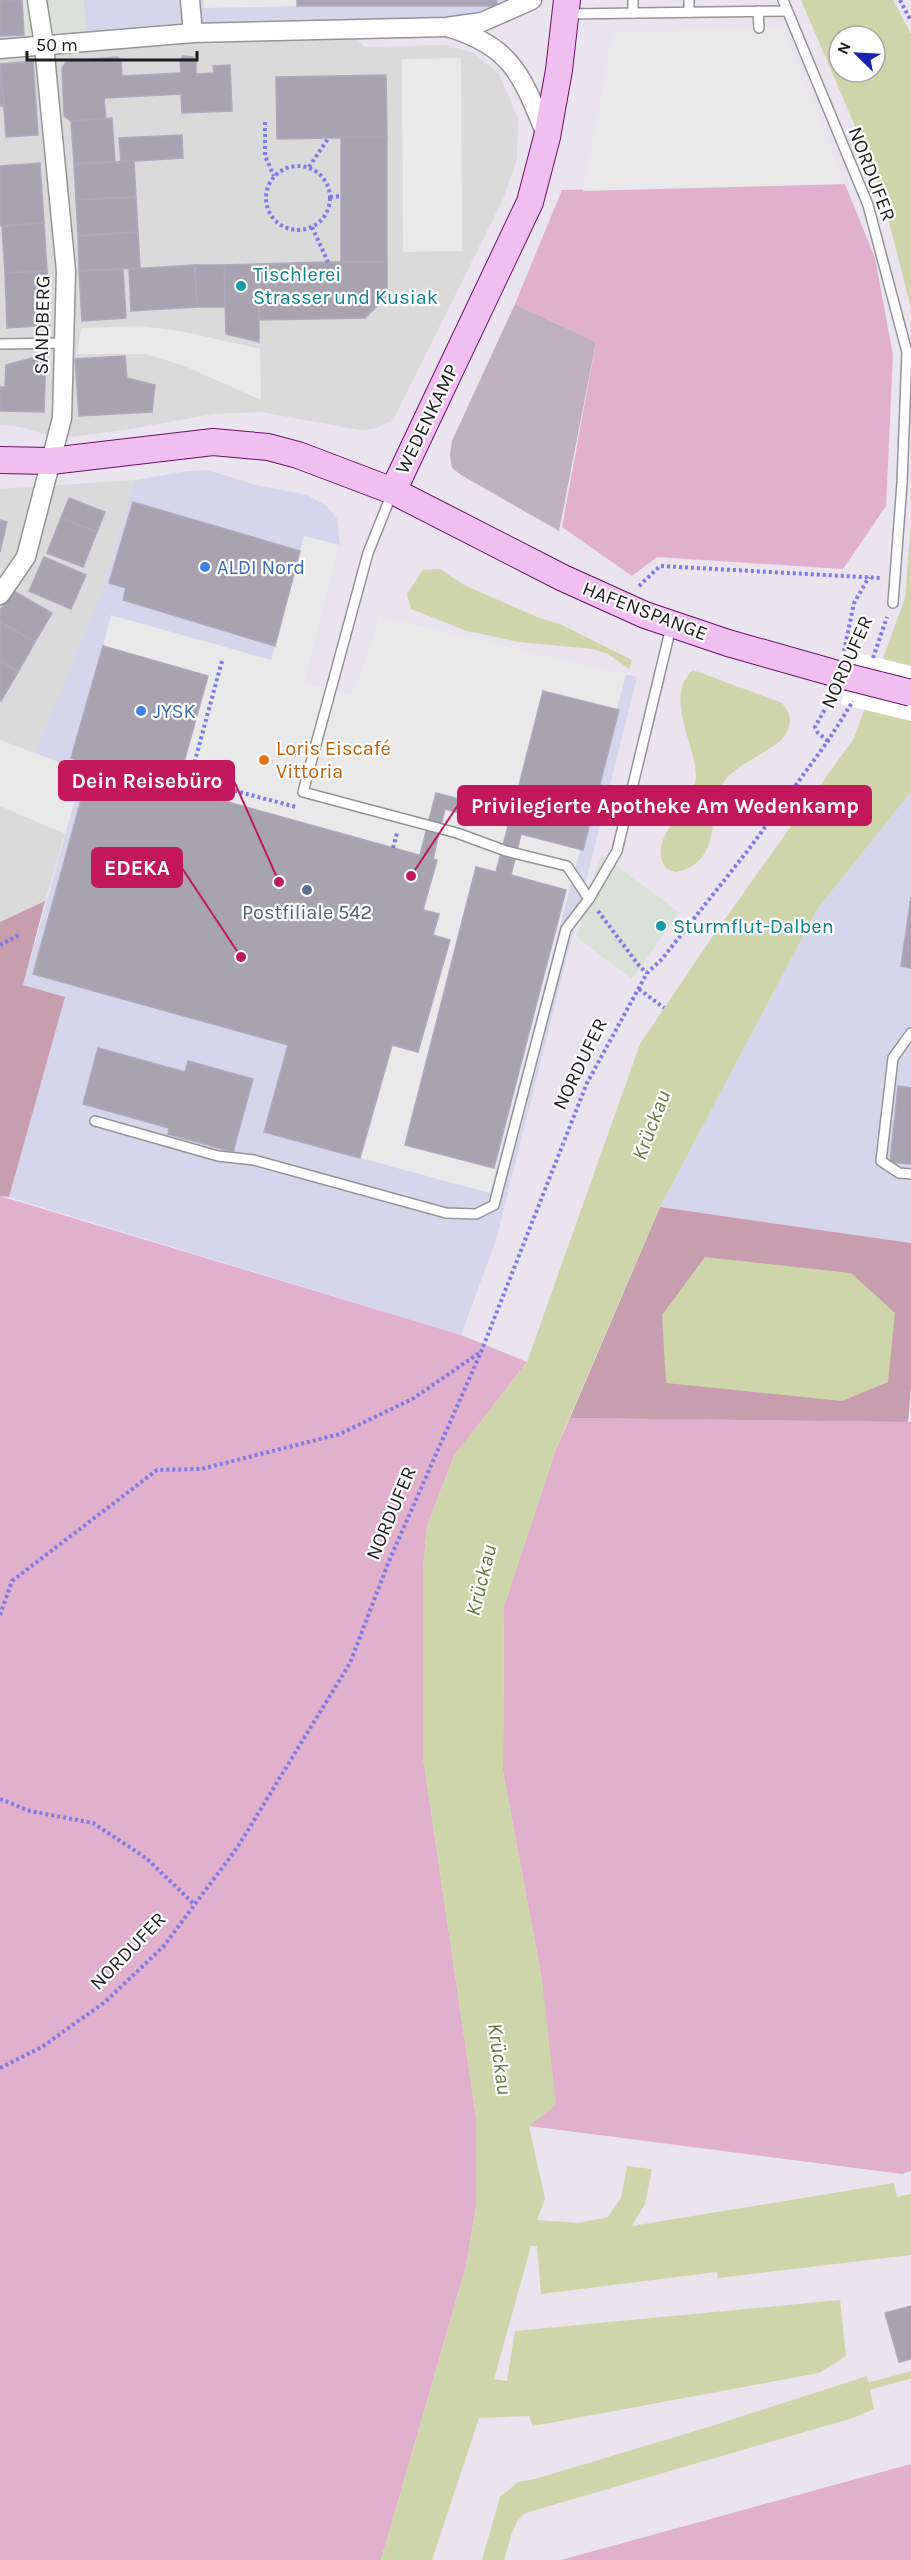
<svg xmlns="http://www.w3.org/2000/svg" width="911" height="2560" font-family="Karla,sans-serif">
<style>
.residential{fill:#dadadb}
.commercial{fill:#d5d6ec}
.construction{fill:#bfb1c0}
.grass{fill:#e1b0cc}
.forest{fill:#c79ead}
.parking{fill:#e9e9e9}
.plaza{fill:#d9e2d8}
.water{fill:#cfd5aa;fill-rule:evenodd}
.pier{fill:#fff}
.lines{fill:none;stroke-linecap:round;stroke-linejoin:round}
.stream{stroke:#cfd5aa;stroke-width:7}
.building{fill:#a7a3af;stroke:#b0a8bd;stroke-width:1.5}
.lane-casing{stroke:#949494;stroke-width:12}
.street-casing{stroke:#949494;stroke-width:21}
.secondary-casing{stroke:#661263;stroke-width:28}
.path{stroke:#7d7ae8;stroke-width:4;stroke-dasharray:3 3;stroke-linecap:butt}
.lane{stroke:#fff;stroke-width:9}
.street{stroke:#fff;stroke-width:18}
.secondary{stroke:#f0bef1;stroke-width:26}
.secondary-bridge-casing{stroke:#661263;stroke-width:28;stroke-linecap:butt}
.secondary-bridge{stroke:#f0bef1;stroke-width:26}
.culture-dot{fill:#0f9aa8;stroke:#fff;stroke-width:2}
.shop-dot{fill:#3f7fe0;stroke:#fff;stroke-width:2}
.food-dot{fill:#e8710a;stroke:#fff;stroke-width:2}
.service-dot{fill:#5c6f8a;stroke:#fff;stroke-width:2}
.labels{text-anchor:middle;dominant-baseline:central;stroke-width:4.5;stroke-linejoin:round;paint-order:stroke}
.street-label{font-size:20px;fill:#1d1d1d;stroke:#fff}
.culture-label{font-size:20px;fill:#0d838f;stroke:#fff;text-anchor:start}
.shop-label{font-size:20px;fill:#366cbe;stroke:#fff;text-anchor:start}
.food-label{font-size:20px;fill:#c56008;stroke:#fff;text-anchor:start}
.service-label{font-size:20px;fill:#4e5e75;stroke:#fff}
.water-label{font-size:21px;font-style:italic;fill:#647c44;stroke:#fff}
.leader{fill:none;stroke:#c2185b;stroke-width:2}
.callout-dot{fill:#c2185b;stroke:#fff;stroke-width:2}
.callout{fill:#c2185b;stroke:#c2185b;stroke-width:2}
.callout-label{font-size:21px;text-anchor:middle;font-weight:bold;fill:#fff}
</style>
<rect width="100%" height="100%" fill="#e9e4ed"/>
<g class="residential">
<path d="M347,29L365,47L446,45L474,53L499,74L518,118L517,159L504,197L393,420L373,429L360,430L261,412L213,414L131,429L72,437L44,434L20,427L0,425V49Z"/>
<path d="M134,480L107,579L83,771L45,901L0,922V489Z"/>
</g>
<g class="commercial">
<path d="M0,0H532L482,22L0,49Z"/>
<path d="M208,470L252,484L307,495L327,506L337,519L340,545L305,682L351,694L368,651L378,615L637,677L496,1240L461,1335L9,1197L64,997L23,985L83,772L35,754L107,579L134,480L188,471Z"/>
<path d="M911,792V1243L660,1207L818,908Z"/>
</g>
<path class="construction" d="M515,304L596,342L559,531L461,475L452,468L450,455L452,441Z"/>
<g class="grass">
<path d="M845,184L875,258L893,355L886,506L843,569L657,557L632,576L562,527L596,342L515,304L562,190Z"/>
<path d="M0,1196L461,1335L527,1362L454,1456L427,1526L423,1569V1757L476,2117V2207L466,2266L381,2560H0Z"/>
<path d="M570,1418L911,1422V2171L902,2174L529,2126L542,1980L503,1771L504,1606L556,1449Z"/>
<path d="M911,2464V2560H561Z"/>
</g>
<g class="forest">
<path d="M45,901L23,985L65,997L9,1197L0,1196V922Z"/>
<path d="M660,1207L911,1243V1388L908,1422L570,1418Z"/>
</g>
<g class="parking">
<path d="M203,0H297V6L204,8Z"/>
<path d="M783,28L845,184L583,191L613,32Z"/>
<path d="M461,58L462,251L403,252L402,59Z"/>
<path d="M140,326L181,331L260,349L261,400L182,365L145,354H77L81,328Z"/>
<path d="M304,536L340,545L305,682L351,694L368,651L378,615L626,674L490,1193L360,1158L392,1045L418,1052L450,940L433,935L439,914L423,910L436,860L177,787L208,676L103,646L111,615L271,660Z"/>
<path d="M0,740L83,771L65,834L0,806Z"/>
</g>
<g class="plaza">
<path d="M22,0H84L86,43L25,46Z"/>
<path d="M601,855L679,912L632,979L577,937Z"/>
</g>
<g class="water">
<path d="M801,0H893L911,34V308L883,199L855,126ZM839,36H875V72H839Z"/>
<path d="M911,522V792L818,908L660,1207L556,1449L504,1606L503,1771L542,1980L556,2105L529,2126L545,2199L537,2220L579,2223L608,2217L621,2198L627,2166L652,2169L645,2204L632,2226L894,2183L897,2197L911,2194V2255L718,2278L717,2272L541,2294L537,2246H531L494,2379L507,2381L515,2331L840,2300L846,2356L819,2373L533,2426L529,2416L479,2418L432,2560H381L466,2266L476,2207V2117L423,1757V1569L427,1526L454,1456L527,1362L640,1044L715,933L854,738L905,598Z"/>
<path d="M440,569L464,585L537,617L560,624L632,660L629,669L608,654L593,649L519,642L467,631L411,609L407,594L423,570Z"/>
<path d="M693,670L782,703C794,717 792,728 780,741C766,753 731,768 723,783C706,814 724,862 676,872L667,869C643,840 695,806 696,777C696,744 663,697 693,670Z"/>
<path d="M705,1257L851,1273L895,1313L888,1382L842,1401L666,1383L662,1315Z"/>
<path d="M867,2376L874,2409L853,2418L525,2513C512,2523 509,2545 504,2560H482L500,2497L518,2482L535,2479L715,2425Z"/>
</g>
<path class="pier" d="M854,652L911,666V721L841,704Z"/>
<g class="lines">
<path class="stream" d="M869,2386L911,2375"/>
</g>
<g class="building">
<path d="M0,0H22L24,35L0,36Z"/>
<rect x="297" y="0" width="200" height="6"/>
<path d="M183,56L193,57L196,60V74L214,73L213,66L230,65L232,111L182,113L181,94L104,98L106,119L71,121L64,116L62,68L67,61L117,57L121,60L122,76L181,73L180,60Z"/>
<path d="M33,61L38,135L6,137L1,64Z"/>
<path d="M0,64L4,106H0Z"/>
<path d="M386,75L387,137L277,139L276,77Z"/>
<path d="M112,118L115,162L74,164L71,121Z"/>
<path d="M182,135L183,158L121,162L119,138Z"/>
<rect x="341" y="137" width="46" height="125"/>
<path d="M134,161L136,197L76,200L74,164Z"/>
<path d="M40,163L44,223L0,226V166Z"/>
<path d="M136,197L138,232L78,236L76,200Z"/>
<path d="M44,223L47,271L5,273L2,226Z"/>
<path d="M138,232L140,268L79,271L78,236Z"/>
<path d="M328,262H387V296L365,318L259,320L258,264Z"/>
<path d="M258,264L259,320V342L226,334L224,265Z"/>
<path d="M195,265L197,307L131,311L129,269Z"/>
<path d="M195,265H224L225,307H197Z"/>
<path d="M123,269L126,318L82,321L79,271Z"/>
<path d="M47,271L50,325L7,328L5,273Z"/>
<path d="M46,354L44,412L0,411V387H5L6,365Z"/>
<path d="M125,356L127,378L155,385L152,412L79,416L75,359Z"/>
<path d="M69,498L105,512L97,532L61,518Z"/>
<path d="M133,502L300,551L275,646L123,600L126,588L109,583Z"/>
<path d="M61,518L97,532L83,567L47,553Z"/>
<path d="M0,520L7,522L0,552Z"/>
<path d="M44,557L86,575L71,609L29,591Z"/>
<path d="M12,590L52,613L35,642L0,622V610Z"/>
<path d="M0,622L35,642L18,672L0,661Z"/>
<path d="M103,646L208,676L177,787L71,758Z"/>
<path d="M0,661L18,672L1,701L0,700Z"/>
<path d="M543,691L619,710L583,850L521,834L511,875L566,890L494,1168L405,1145L476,867L496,872L508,826L445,809L433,859L420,855L436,793L512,813Z"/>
<path d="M91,764L437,860L423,910L439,914L433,935L450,940L418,1052L392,1045L360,1158L264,1132L288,1045L33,974Z"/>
<path d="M911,897V968L901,966Z"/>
<path d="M98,1048L185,1072L188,1061L253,1079L233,1152L168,1134L169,1128L83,1104Z"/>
<path d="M898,1086L911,1088V1164L890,1162Z"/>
<path d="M911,2306V2359L899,2362L885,2313Z"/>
</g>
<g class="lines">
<g class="lane-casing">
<g id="lane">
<path d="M633,0V13"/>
<path d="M689,0V12"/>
<path d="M783,0L868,205L907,352L902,483L893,603"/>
<path d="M758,11L759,28"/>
<path d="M567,14L787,11"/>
<path d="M0,344L65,343"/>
<path d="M392,493L368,553L303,792L457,833L506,851L567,866L589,899"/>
<path d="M911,1033L893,1058L881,1161L899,1173L911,1174"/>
<path d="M95,1121L218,1156L254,1160L446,1213L476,1214L494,1205L566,929L589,899L617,851L671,627"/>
</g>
</g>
<g class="street-casing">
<g id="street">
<path d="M190,0L193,33"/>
<path d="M450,28C514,47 523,79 547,137"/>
<path d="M0,49L193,33L446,27L482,22L532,0"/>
<path d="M0,595L26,557L62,418L66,271L44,45L37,0"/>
</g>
</g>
<g class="secondary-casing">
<g id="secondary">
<path d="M0,460L51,461L213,442L268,447L298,455L393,491L563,578L645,615L728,643L848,677"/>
<path d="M393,491L530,202L547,137L559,70L567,0"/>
</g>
</g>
<g class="path">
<path d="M900,0L911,21"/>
<path d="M265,122V156L274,176"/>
<circle cx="298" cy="198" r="32"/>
<path d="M309,167L329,137"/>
<path d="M330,197L341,196"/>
<path d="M312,227L328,262"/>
<path d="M639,586L660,566L881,578"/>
<path d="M844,651L854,603L869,577"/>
<path d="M873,658L887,617"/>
<path d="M222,661L190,779L296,807"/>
<path d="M828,741L818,733L815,727L832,697"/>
<path d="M199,794L203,783"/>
<path d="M393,848L397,833"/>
<path d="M598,911L640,967L647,973"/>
<path d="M0,945L19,935"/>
<path d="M639,989L664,1008"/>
<path d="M0,1615L12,1581L157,1470L201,1469L340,1434L414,1398L479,1353"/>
<path d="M0,1799L30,1811L93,1823L146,1858L195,1905"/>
<path d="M0,2068L42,2047L105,2002L163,1947L237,1848L350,1663L389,1561L481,1352L587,1083L647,973L662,959L749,849L828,741L853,701"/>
</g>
<use href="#lane" class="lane"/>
<use href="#street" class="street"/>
<use href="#secondary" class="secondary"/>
<g class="secondary-bridge-casing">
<path id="secondary-bridge" d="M848,677L911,693"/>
</g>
<use href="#secondary-bridge" class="secondary-bridge"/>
</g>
<g class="culture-dot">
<circle cx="241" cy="286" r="6"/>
<circle cx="661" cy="926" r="6"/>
</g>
<g class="shop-dot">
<circle cx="205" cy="567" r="6"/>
<circle cx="141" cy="711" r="6"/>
</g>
<circle class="food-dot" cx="264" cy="760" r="6"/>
<circle class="service-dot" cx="307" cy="890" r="6"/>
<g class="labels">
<g class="street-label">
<text transform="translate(872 174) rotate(69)">NORDUFER</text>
<text transform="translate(42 325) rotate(-89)">SANDBERG</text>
<text transform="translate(427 419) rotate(-64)">WEDENKAMP</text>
<text transform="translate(645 611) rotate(21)">HAFENSPANGE</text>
<text transform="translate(847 662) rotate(-66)">NORDUFER</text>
<text transform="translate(580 1064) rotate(-64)">NORDUFER</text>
<text transform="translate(391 1513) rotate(-67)">NORDUFER</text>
<text transform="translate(128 1951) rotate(-46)">NORDUFER</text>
</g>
<g class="culture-label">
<text x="253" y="274">Tischlerei<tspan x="253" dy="23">Strasser und Kusiak</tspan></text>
<text x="673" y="926">Sturmflut-Dalben</text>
</g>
<g class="shop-label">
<text x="217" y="567">ALDI Nord</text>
<text x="153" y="711">JYSK</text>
</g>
<g class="food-label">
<text x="276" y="748">Loris Eiscafé<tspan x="276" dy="23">Vittoria</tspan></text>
</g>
<g class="service-label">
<text x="307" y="912">Postfiliale 542</text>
</g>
<g class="water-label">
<text transform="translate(651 1125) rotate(-69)">Krückau</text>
<text transform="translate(481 1580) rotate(-76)">Krückau</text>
<text transform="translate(500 2059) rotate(82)">Krückau</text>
</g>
</g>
<path class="leader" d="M279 882L234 781M411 876L458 805M241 957L182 868"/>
<g class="callout-dot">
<circle cx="279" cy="882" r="6"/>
<circle cx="411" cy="876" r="6"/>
<circle cx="241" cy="957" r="6"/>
</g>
<g class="callout">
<rect x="59" y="761" width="175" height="39" rx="6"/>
<rect x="458" y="786" width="413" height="39" rx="6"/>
<rect x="92" y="848" width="90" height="39" rx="6"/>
</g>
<g class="callout-label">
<text x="147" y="788">Dein Reisebüro</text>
<text x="665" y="813">Privilegierte Apotheke Am Wedenkamp</text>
<text x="137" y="875">EDEKA</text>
</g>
<g transform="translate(857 54) rotate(294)"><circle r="28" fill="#ffffff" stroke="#a5a5a5" stroke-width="1.5"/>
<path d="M0-4.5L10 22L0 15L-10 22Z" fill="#1824b1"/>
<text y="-9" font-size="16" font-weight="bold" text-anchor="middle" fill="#1d1d1d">N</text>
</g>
<path d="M27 51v9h170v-9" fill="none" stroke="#1d1d1d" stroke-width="3"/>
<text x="36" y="51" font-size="18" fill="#1d1d1d" stroke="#ffffff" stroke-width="4.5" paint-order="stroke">50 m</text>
</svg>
